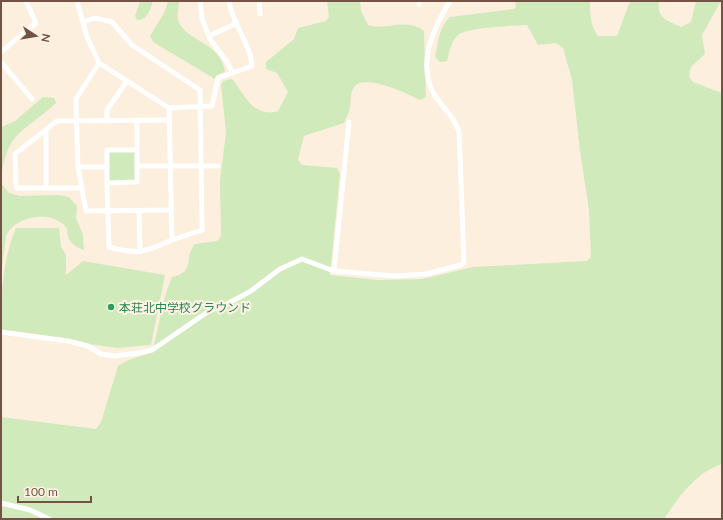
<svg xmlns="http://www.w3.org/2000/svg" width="723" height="520" font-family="Lato,'Noto Sans JP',sans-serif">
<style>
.green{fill:#d1eabc}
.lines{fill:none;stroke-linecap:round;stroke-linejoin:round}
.minor{stroke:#fff;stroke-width:5}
.leisure-dot{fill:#2e9e5b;stroke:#fff3e5;stroke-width:1.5}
.labels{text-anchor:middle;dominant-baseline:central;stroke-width:4;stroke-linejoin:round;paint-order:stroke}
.leisure-label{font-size:12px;fill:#27864d;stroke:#fff3e5;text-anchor:start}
</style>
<rect width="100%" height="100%" fill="#fdefde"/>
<g class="green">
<path d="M140,1H153C150,10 148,20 137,20L135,16Z"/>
<path d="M168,1H179C179,7 177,15 178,20C184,41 222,42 225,72L217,75L215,79L153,42L150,36L164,13Z"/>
<path d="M327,1H360L361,11L368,25C385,31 407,17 424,31L426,97L420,100C408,94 361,71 353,89C350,94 351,102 350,108C349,113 346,118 344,123L304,136L298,160L302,165L337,168L340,174L330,275L378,280L422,279L473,267L586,261L591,257L589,210L580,151L572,80L563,48L556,43L538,45L527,25C513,26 468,27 458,35C451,41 449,53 447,61L440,62L435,57C438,43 439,27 450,17L514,9L516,7L515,1H590C590,13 590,26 598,36H617L630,1H659C657,19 666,20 681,27L691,22L696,1H721L702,35L705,54L691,67L689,77L693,82L722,93V464C695,473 679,497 664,519H1V417L96,429L101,422L118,366L128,360L151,353C160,329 161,301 172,277C196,272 183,258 195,244L217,241L221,236L220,181L226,132L221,85L223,81L231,79L234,81C246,98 255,118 278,111L288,92L277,73L266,69V62L294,39L298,28L326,21L329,17Z"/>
<path d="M43,97L54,98L56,103C22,134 5,132 1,183L9,193L20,196L59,195L69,197L77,206L76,218L83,235L84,250C73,246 67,241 67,229C65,226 63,223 60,222C45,211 13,218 6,236L1,277V127L15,121Z"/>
<path d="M107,150H137V182L107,183Z"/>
<path d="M16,228H59L61,247L66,255V275L83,261L165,275L151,345L117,348L1,332C1,298 2,260 16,228Z"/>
</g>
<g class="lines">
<g class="minor">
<path d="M77,1L87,37L99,63L169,108L212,106L218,78L252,66C251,44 231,22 229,1"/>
<path d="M200,1L202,19L210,39L227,62L233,73"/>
<path d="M259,1L260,14"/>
<path d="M419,4L420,1"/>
<path d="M83,22L95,18L112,22L132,45L200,90L202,230L172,240"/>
<path d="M209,36L237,23"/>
<path d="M1,52L36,23L26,1"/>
<path d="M1,62L32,99"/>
<path d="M99,63L76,99V106L78,167L86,211L170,210"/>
<path d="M137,120V182L107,183L109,247C137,255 146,252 172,240L169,108"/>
<path d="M107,121V110L127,81"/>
<path d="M46,130V187"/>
<path d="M137,166H218"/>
<path d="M78,167H107"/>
<path d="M107,183V150H137"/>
<path d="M81,188H16L15,154L57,121L169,120"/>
<path d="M139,212L140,252"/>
<path d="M334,271L349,122"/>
<path d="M1,332L68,341L88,346L101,354L115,356L138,353L152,350L209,311L227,304L251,291L280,269L302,259L334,271L395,276L426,274L461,265L464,262L459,131C452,114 444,109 435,96C416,64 433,29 450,1"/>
<path d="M1,503L30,510L49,519"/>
</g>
</g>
<circle class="leisure-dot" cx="111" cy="307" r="4"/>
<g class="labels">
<g class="leisure-label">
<text x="119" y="307">本荘北中学校グラウンド</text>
</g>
</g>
<rect width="723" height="520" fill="none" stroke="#735345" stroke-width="4"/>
<g transform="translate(36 36) rotate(102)" stroke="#fff3e5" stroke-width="3" paint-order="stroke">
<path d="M0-3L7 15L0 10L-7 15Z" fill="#735345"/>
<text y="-6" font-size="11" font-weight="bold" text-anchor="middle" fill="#735345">N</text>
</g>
<path d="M18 496v6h73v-6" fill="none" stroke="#735345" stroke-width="2"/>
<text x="24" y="496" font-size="12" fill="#735345" stroke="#fff3e5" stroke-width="3" paint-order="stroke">100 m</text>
</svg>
